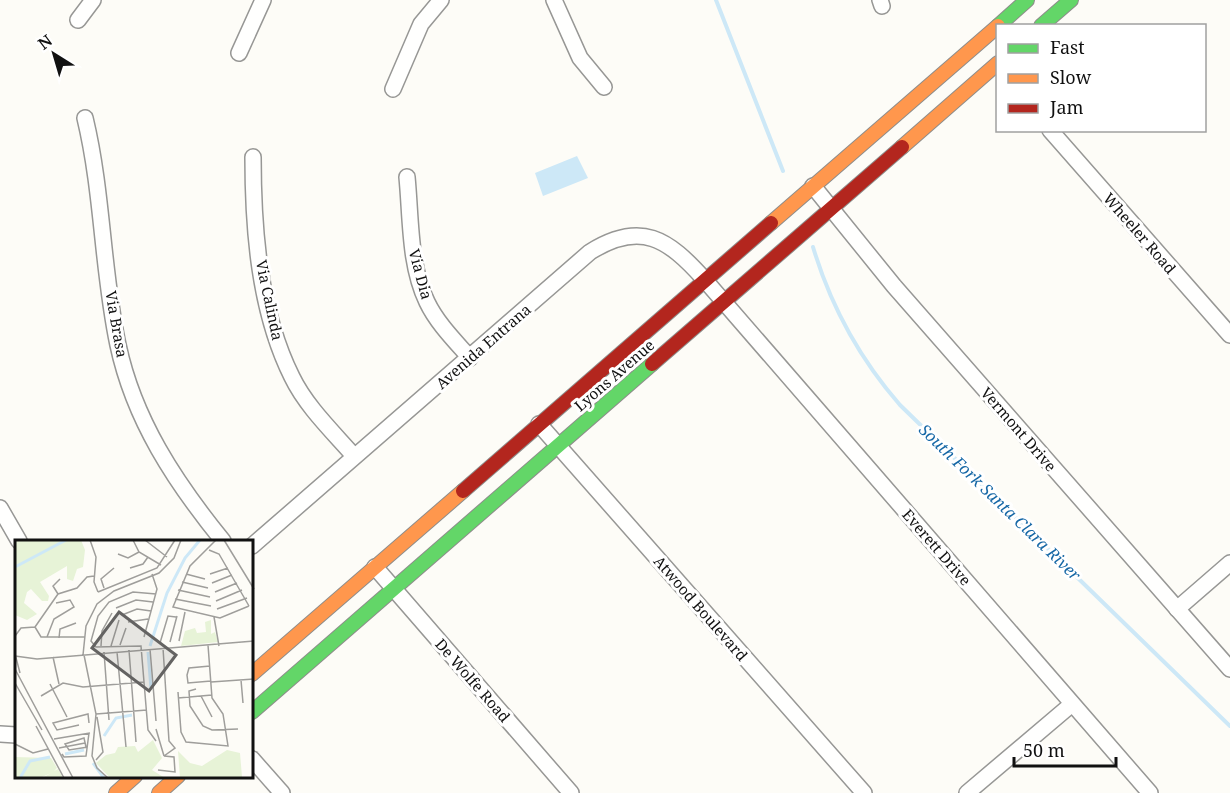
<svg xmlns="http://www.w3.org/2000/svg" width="1230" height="793" font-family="'Noto Serif',serif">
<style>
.water{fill:#cde8f7}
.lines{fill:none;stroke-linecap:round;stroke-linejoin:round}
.stream{stroke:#cde8f7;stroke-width:4}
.street-casing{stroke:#979795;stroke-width:18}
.fast-casing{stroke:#8e8d8b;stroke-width:16}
.slow-casing{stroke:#8e8d8b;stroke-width:16}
.jam-casing{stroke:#8e8d8b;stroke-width:16}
.street{stroke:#fffffe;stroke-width:15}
.fast{stroke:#63d668;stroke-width:14}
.slow{stroke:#ff974d;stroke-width:14}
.jam{stroke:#b3261e;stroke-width:14}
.labels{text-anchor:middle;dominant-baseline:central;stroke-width:6;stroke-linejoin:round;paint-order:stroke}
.street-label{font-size:15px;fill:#111;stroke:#fff}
.water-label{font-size:16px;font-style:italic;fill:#1768a6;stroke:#fff}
.inset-river{fill:none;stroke:#cde8f7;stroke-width:3}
.inset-road{fill:none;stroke:#9f9e9b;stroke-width:1.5}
.view{fill:#646362;fill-opacity:0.15;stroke:#646362;stroke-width:3}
.inset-edge{fill:none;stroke:#111;stroke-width:3}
</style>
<rect width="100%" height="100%" fill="#fdfcf7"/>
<path class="water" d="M577,156L588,178L543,196L535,173Z"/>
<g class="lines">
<g class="stream">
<path d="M716,0L783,171"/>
<path d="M813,247C831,307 859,358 900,405L1230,726"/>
</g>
<g class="street-casing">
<g id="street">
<path d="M554,0L580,58L604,87"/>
<path d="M880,0L882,6"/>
<path d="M78,20L93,0"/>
<path d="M239,53L263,0"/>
<path d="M393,89L421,24L441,0"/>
<path d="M85,118C103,193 102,270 118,345C134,420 175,482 223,541"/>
<path d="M1050,130L1230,335"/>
<path d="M253,157C253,229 259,311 292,377C306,406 332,431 354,456"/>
<path d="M407,177C411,218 409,265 427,302C437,323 455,341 470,358"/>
<path d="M813,186L894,286L1230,669"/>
<path d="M539,424L864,793"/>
<path d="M0,508L19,541"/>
<path d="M252,546L590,252C641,220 668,239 704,279L1150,793"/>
<path d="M375,567L571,793"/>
<path d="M1177,609L1230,563"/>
<path d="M0,734L16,735"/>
<path d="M252,759L282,793"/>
<path d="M967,793L1072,704"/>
</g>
</g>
<g class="fast-casing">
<g id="fast">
<path d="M998,26L1027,0"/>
<path d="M1041,26L1071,0"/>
<path d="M252,712L652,364"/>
</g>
</g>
<g class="slow-casing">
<g id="slow">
<path d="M902,147L998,63"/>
<path d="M771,223L998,26"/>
<path d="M252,674L463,491"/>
<path d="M116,793L135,776"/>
<path d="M159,793L178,776"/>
</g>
</g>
<g class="jam-casing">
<g id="jam">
<path d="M652,364L902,147"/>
<path d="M463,491L771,223"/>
</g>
</g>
<use href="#street" class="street"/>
<use href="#fast" class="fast"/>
<use href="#slow" class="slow"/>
<use href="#jam" class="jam"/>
</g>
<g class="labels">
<g class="street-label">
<text transform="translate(1140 233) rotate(49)">Wheeler Road</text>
<text transform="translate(421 274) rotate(75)">Via Dia</text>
<text transform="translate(270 300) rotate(78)">Via Calinda</text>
<text transform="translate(117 324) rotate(80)">Via Brasa</text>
<text transform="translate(483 346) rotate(-41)">Avenida Entrana</text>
<text transform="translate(614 375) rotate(-41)">Lyons Avenue</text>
<text transform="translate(1019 429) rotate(49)">Vermont Drive</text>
<text transform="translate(937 547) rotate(49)">Everett Drive</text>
<text transform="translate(701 608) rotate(49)">Atwood Boulevard</text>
<text transform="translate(473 680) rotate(49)">De Wolfe Road</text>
</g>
<g class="water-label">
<text transform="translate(1000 502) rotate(44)">South Fork Santa Clara River</text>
</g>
</g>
<g transform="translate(15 540)">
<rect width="238" height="238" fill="#fdfcf7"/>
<path d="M0,0H66L70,10L68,27L62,29L58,41L52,39V26L25,42L34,56L33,61H27L16,49L12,52L9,63L22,74L12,80L0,75ZM196,80V94L200,92L203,102L166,106L170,91L180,88L182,93L191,92L190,82ZM138,200L147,218L137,230L150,238H95L81,223L91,215L100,213L103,207L120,206L123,212ZM212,210L225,213L227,237L235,238H165L163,211L175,223L187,226ZM0,217L36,218L42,228L39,231L43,229L48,238H27L36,233L25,238H0Z" fill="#e7f3d7"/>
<path class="inset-river" d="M0,27L51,0M135,106L152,53L170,18L185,0M133,112L136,149M89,196L101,178L117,175M50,214L69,210M78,223L89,238M5,238L15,221L35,217"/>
<path class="inset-road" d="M75,0L81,17L79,42L83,52M118,0L124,12L146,25M130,0L152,17M201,0L175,26L158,67L205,78L234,66M209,0L239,49M194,10L204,14L234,66M103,14L113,18L124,12M115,28L128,24L133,17M171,34L190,39M195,34L213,28M167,42L193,48M197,43L217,35M89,48L86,39L99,28M163,50L195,57M83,52L142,28L160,0M200,52L222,43M43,54L38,46L45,39M141,54L118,52L94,62L83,76L76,101L81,107L126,106L133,190L141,201M160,59L196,66M201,61L227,50M101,68L121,60L138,62M202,69L232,58M107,75L122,69L136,71M199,77L204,106M113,82L133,79M20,87L43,54L62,48L72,37L79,36M20,87L26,97H70M0,96L6,88L20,87M32,97L39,79L59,67L55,60L41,63M129,97L142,49L137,34M44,98L45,89L61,83M164,101L170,72M155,102L162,76M145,103L153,76L161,77M105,105L111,88M86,106L87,91L97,73M96,106L104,80M148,108L154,201L160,208L149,216M135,109L141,181M114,110L121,202M89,112L94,180M102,112L111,207M0,114L5,133M68,115L71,86L82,64L99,51L144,33L159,18L166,0M69,115L81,174L77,216L82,228L93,238M0,116L22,119L239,101M38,117L44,144M195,126L174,128L172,135L173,143L196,141M0,129L58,238M226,140L228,163M196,142L239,139M0,143L27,190M35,144L52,177M181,149L174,151L175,166L188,186L197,190L223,189M163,152L166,192L171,202L213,206L208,174L197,158L193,105M26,156L48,143L68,147L129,142M186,156L197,177M163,158L197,155M81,174L132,170M64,185L42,190L38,183L73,174L74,183M21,186L49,238M141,189L149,216M39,199L75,193M0,204L18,213L33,209M71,207L69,198L50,204L54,210L73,207M44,208L70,203M47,214L49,217L71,216L74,193M81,220L88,212L82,177M143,230L160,232L159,217L149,216"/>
<path class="view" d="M104,72L161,115L134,151L77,108Z"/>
<rect width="238" height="238" class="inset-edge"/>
</g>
<rect x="996" y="24" width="210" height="108" fill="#ffffff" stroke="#a0a0a0" stroke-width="1.5"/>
<rect x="1008" y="44" width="30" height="9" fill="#63d668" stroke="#a0a0a0" stroke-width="1.5"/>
<text x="1050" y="54" font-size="18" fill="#111111">Fast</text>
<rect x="1008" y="74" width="30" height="9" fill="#ff974d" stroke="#a0a0a0" stroke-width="1.5"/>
<text x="1050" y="84" font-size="18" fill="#111111">Slow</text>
<rect x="1008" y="104" width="30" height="9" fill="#b3261e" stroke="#a0a0a0" stroke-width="1.5"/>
<text x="1050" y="114" font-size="18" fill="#111111">Jam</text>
<g transform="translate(54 54) rotate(323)" stroke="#ffffff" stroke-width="4.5" paint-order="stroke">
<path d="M0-4.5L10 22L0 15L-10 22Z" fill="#111111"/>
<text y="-9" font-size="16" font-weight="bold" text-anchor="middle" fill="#111111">N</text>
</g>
<path d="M1014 757v9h102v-9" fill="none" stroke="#111111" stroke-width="3"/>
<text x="1023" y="757" font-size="18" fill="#111111" stroke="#ffffff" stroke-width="4.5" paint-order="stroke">50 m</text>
</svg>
